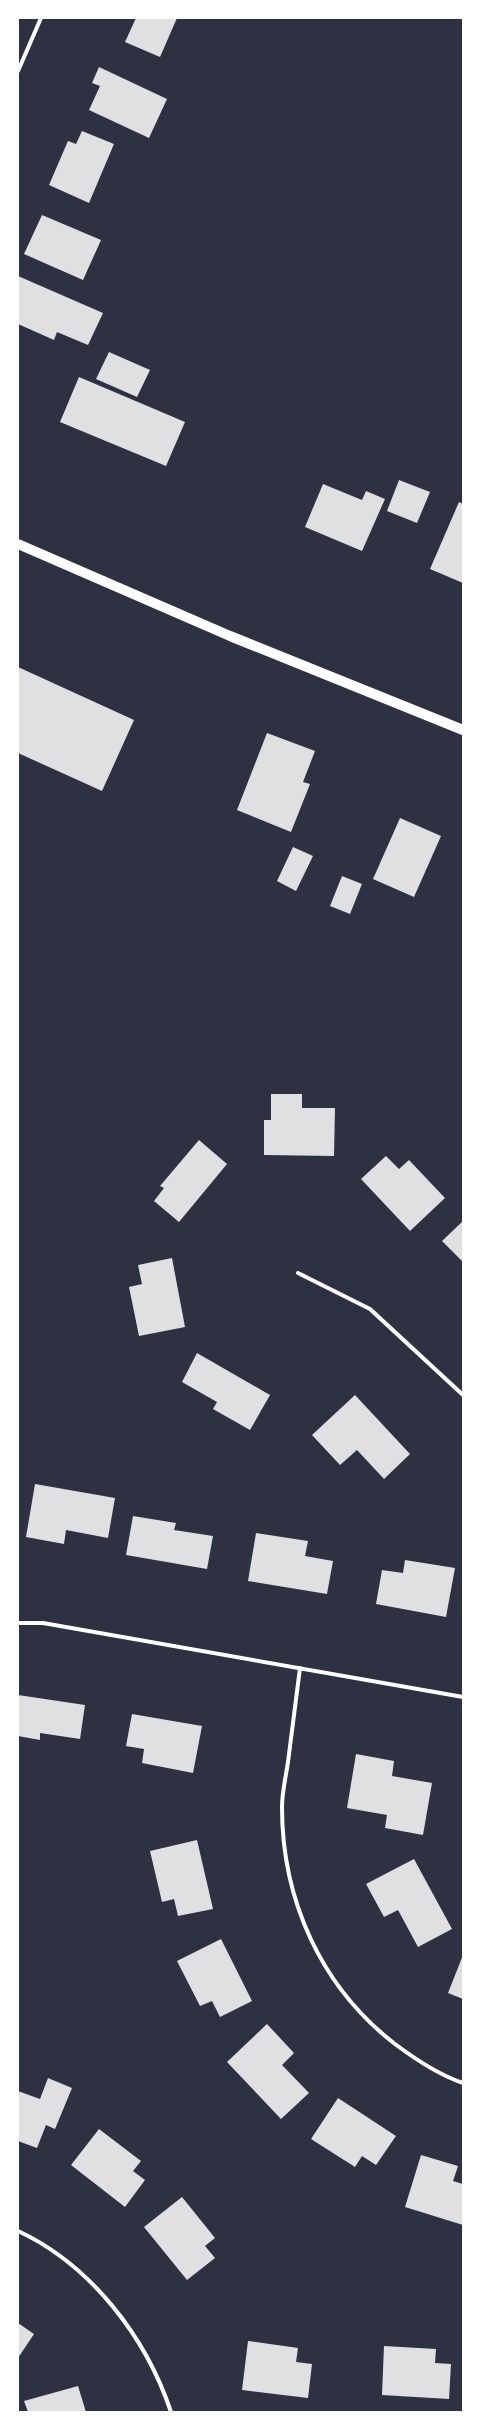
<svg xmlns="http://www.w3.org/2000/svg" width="481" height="2430" font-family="'Roboto Condensed',sans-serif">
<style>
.building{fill:#e0e0e3}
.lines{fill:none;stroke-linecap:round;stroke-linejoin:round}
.minor{stroke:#fff;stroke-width:4}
.primary{stroke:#fff;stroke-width:10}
</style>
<rect width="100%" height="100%" fill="#2d3142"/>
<g class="building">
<path d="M136,18H177L160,57L125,42Z"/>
<path d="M99,67L167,99L149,138L89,110L100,86L92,83Z"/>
<path d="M82,131L114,144L89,203L49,185L68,141L76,144Z"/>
<path d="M42,215L101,240L83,280L24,254Z"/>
<path d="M18,276L103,313L88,345L57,332L54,340L18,324Z"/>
<path d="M109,352L150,370L137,397L96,379Z"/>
<path d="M79,377L185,422L166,466L60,422Z"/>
<path d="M399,480L430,492L417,523L387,511Z"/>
<path d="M323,484L362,500L366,491L385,499L362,551L305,527Z"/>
<path d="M459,502L463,504V583L430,569Z"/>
<path d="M18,667L134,720L102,791L18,753Z"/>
<path d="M267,733L315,751L303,782L310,784L291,832L237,810Z"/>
<path d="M400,818L441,836L414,897L373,879Z"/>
<path d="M293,847L313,856L296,891L277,881Z"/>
<path d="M342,876L362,884L350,914L330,906Z"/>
<path d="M271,1094H302V1108H335L334,1156L264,1155V1120H271Z"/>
<path d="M199,1140L227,1164L179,1222L154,1201L164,1188L160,1186Z"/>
<path d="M386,1156L399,1169L409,1160L445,1198L410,1231L361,1179Z"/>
<path d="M463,1221V1262L442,1241Z"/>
<path d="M172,1258L185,1327L139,1336L129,1287L142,1284L138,1265Z"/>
<path d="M197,1353L270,1395L250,1430L213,1409L217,1402L182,1382Z"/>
<path d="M355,1395L410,1454L384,1479L357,1450L340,1465L312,1435Z"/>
<path d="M35,1484L115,1498L108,1538L66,1530L64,1544L26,1537Z"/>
<path d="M133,1516L176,1523L174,1530L213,1536L207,1569L126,1555Z"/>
<path d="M256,1533L308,1541L305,1556L333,1561L327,1594L248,1581Z"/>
<path d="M405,1560L455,1568L446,1617L376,1604L382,1570L403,1573Z"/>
<path d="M18,1695L85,1705L80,1739L40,1733V1740L18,1736Z"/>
<path d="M132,1714L202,1726L193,1773L142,1763L144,1749L126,1746Z"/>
<path d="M356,1754L394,1761L392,1776L432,1783L423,1835L385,1828L387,1815L347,1808Z"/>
<path d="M197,1840L213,1909L178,1916L174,1899L162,1902L150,1851Z"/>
<path d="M414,1859L452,1929L418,1947L398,1910L384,1917L366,1884Z"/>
<path d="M221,1939L252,2001L220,2017L212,2001L200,2006L177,1961Z"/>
<path d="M463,1955V1999L448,1993Z"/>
<path d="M267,2024L294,2053L282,2065L309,2093L281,2119L227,2062Z"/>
<path d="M48,2078L72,2088L55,2129L46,2125L37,2148L18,2141V2091L40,2099Z"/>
<path d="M338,2098L396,2136L376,2165L362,2156L355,2167L311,2139Z"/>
<path d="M99,2129L141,2161L133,2171L145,2180L125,2207L71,2165Z"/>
<path d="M421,2155L458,2166L453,2181L463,2184V2225L405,2207Z"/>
<path d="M182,2197L215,2238L205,2246L215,2258L187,2280L144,2227Z"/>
<path d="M18,2323L34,2334L18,2358Z"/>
<path d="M248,2341L298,2348L296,2362L312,2364L308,2398L242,2390Z"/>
<path d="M384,2346L436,2349L435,2363L451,2364L449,2399L382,2395Z"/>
<path d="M78,2386L86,2412H28L24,2401Z"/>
</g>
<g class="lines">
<g class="minor">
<path d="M18,71L41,18"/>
<path d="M298,1273L370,1309L463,1395"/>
<path d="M18,1623H43L463,1697"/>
<path d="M300,1668C296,1699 292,1731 288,1762C286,1776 282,1792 282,1807C282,1900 321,1987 395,2044C415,2059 439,2075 463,2083"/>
<path d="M18,2231C91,2265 146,2337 171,2412"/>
</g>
<path class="primary" d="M18,544L230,636L463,730"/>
</g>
<rect width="481" height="2430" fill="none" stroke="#ffffff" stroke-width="38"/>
</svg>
